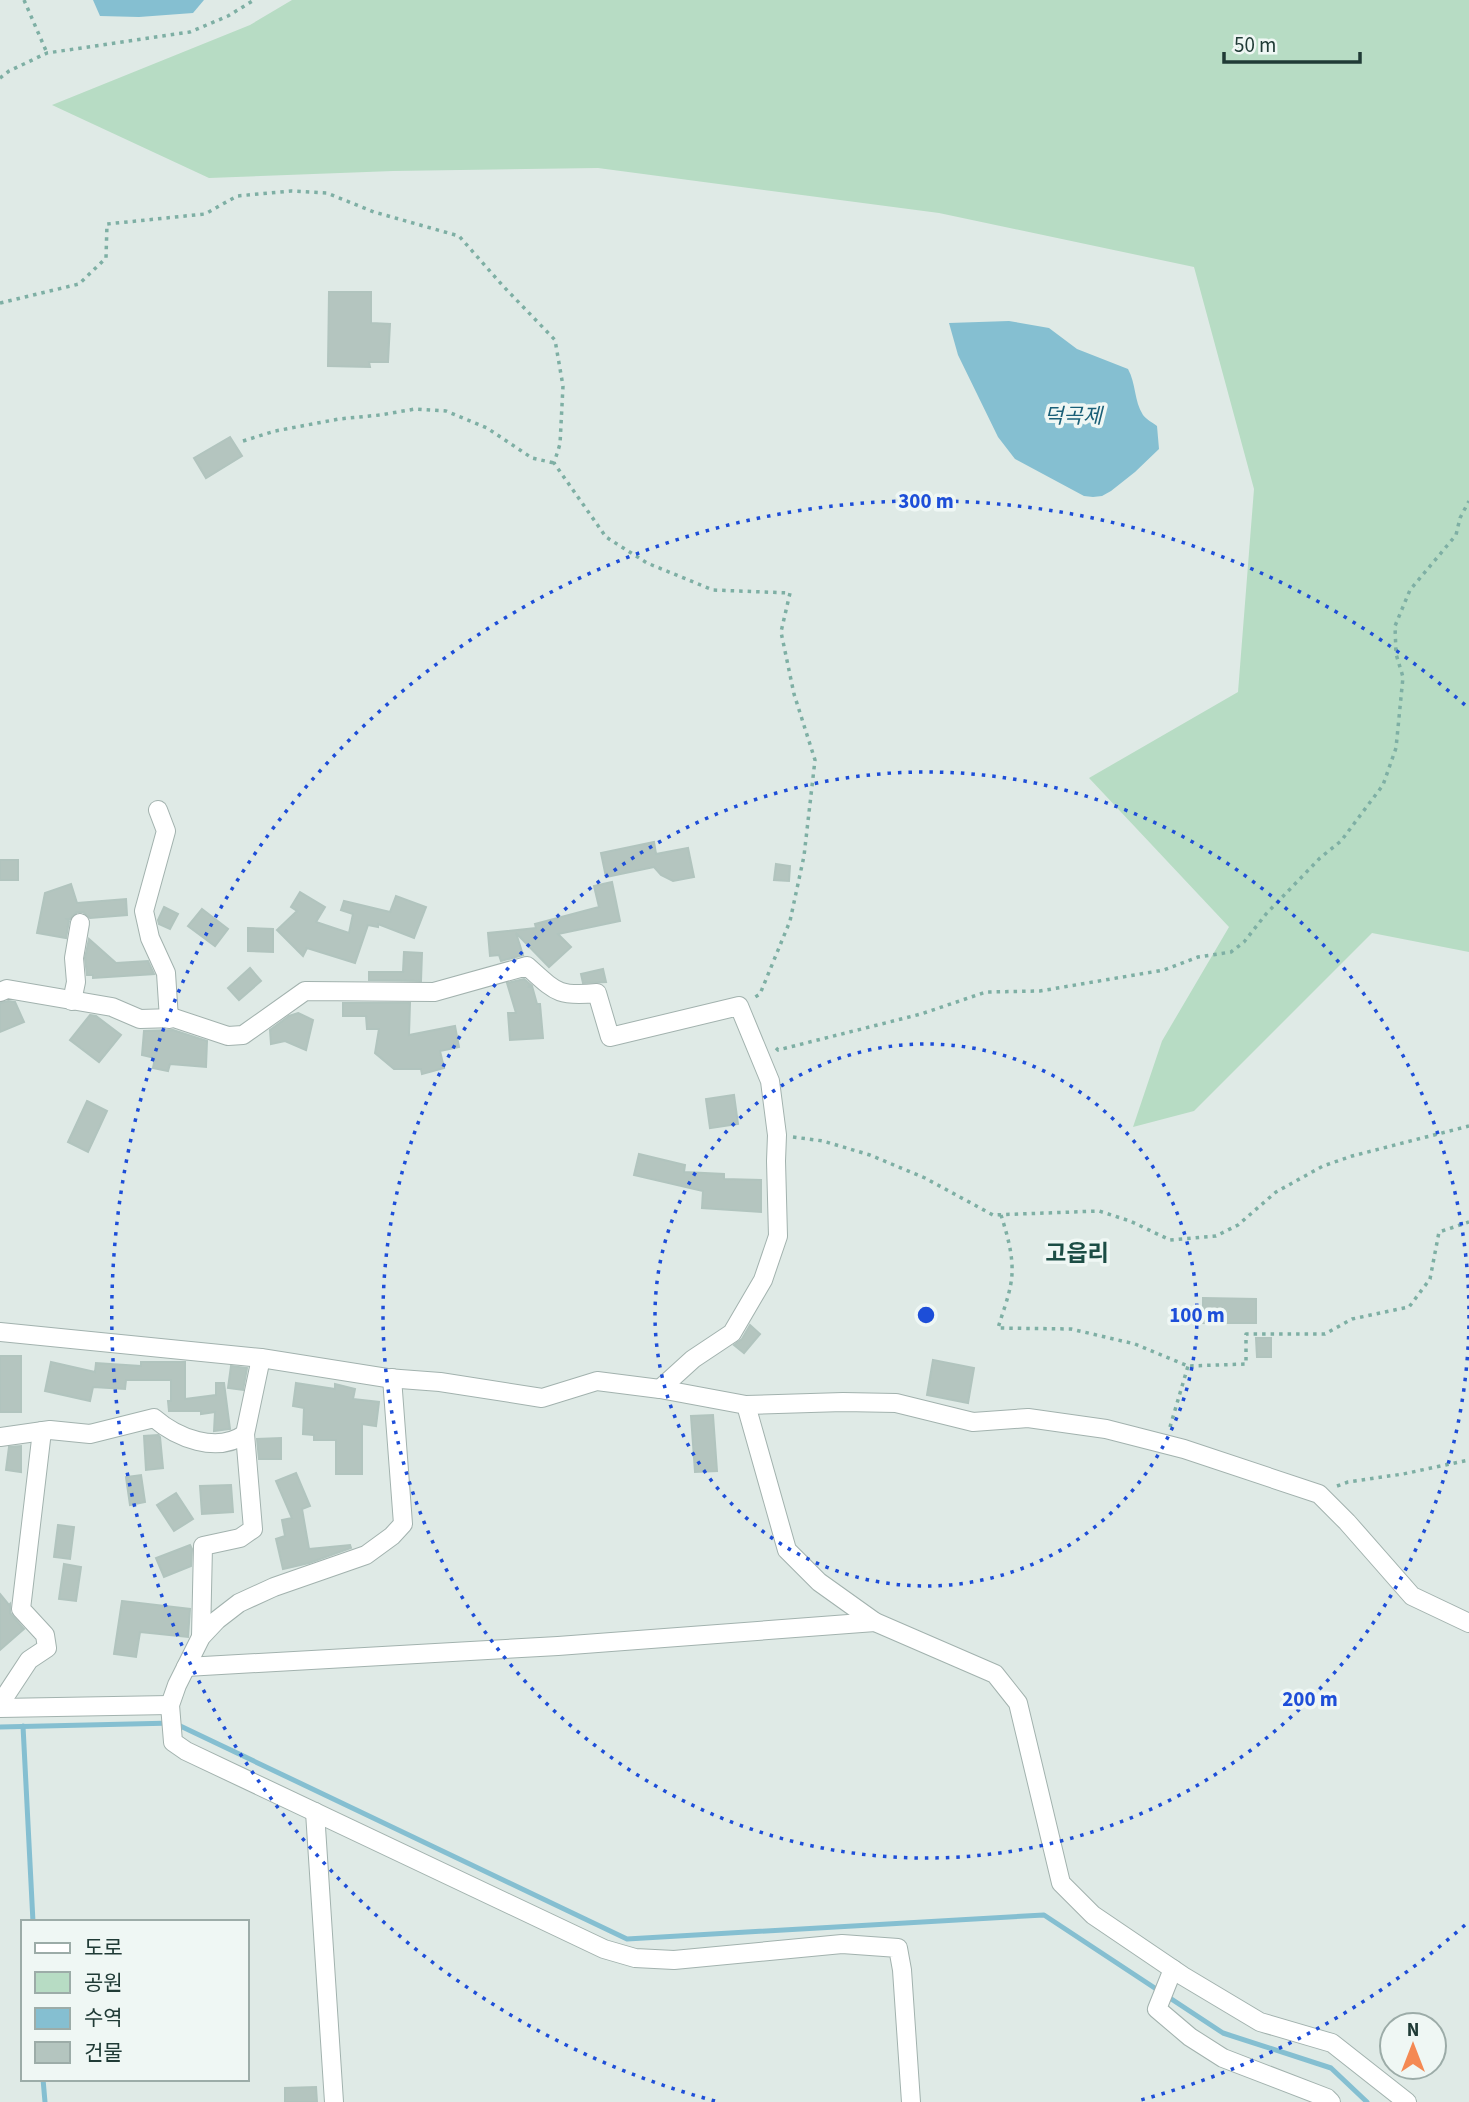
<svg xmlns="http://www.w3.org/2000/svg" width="1469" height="2102" font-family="'Source Sans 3','Noto Sans KR',sans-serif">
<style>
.green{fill:#b7dcc4}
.water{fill:#85bfd1}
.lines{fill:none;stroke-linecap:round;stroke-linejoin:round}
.stream{stroke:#85bfd1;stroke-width:5}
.building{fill:#b4c5bf;stroke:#b1c4be;stroke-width:2}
.minor-casing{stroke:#a2b2ae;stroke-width:20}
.path{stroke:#7eafa4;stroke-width:3.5;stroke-dasharray:3.5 5;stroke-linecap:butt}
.minor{stroke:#fff;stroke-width:18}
.ring{fill:none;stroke:#1d4ed8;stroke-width:3.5;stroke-dasharray:3.5 7}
.labels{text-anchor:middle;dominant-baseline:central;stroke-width:7;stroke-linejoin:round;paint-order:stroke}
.water-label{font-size:21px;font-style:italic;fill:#195f77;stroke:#eff7f4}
.quarter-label{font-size:23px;font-weight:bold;fill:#1c4d45;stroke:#eff7f4}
.centre{fill:#1d4ed8;stroke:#eff7f4;stroke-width:3.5}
.ring-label{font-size:21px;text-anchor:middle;font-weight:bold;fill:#1d4ed8;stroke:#eff7f4;stroke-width:7;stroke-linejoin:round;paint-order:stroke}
</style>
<rect width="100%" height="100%" fill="#dfeae6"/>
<path class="green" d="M292,0H1469V952L1372,933L1194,1111L1133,1127L1162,1041L1229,927L1089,778L1238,692L1254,489L1194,267L939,213L598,168L393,171L209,178L52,105L250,25Z"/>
<g class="water">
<path d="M93,0H204L193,13L139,17L100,16Z"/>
<path d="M1009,321L1049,328L1077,349L1128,369C1136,383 1134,401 1143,415C1146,419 1153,423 1157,426L1159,449L1135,472L1111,491L1102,496L1093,497L1084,496L1015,459L998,437L958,355L949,323Z"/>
</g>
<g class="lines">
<g class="stream">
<path d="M23,1726L33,1922"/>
<path d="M0,1727L174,1723L627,1939L1044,1915L1223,2033L1331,2068L1367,2102"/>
<path d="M43,2079L45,2102"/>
</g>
</g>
<g class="building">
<path d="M329,292H371V323L390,324L388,362H369L370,367L328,366Z"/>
<path d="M230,437L242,456L206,478L194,458Z"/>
<path d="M654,842L656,854L688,848L694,877L673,881L661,875L654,867L606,877L601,853Z"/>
<rect x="0" y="860" width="18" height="20"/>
<path d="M776,864L790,866L789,881L774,880Z"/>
<path d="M612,882L620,921L558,934L571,947L549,967L516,933L523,955L501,961L499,955L490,956L488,933L536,928L535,924L599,907L594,886Z"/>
<path d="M71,884L77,903L126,899L127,915L90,918L83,912H77L70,919H67L69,921L66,938L37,933L45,893Z"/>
<path d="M300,892L325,907L316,922L349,933L353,914L341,910L344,901L390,912L396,896L426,907L414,938L378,924V927L368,925L355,963L307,948L303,956L277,930L297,911L291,907Z"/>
<path d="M164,907L178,914L170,929L159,924L158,920Z"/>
<path d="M202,909L228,929L215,946L188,926Z"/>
<path d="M248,928L273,929V952L248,951Z"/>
<path d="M89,939L116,963L148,961L154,974L93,978V975H87L85,958Z"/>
<path d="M404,952L422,953L421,981L369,980V972H403Z"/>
<path d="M250,968L261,981L239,1000L228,988Z"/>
<path d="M603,969L606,982L583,983L581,974Z"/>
<path d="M524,979L531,985L528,987L532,986L537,1004H540L543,1038L510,1040L508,1013H516L507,983Z"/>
<path d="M8,1001L15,1002L24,1022L0,1032V1003Z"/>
<path d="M343,1003H410L409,1035L455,1026L459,1047L440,1051L444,1068L422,1074L421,1069H394L375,1053L379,1029H367L366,1016H343Z"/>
<path d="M298,1013L313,1020L306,1050L285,1041L271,1044L270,1030L289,1016Z"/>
<path d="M90,1015L96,1016L121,1035L99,1062L70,1040Z"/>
<path d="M173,1030L207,1041L206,1067L170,1064L168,1071L153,1068L155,1058L142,1055L144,1031Z"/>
<path d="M734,1095L738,1124L710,1128L706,1099Z"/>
<path d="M87,1101L107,1111L88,1152L68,1142Z"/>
<path d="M639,1154L685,1165L684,1172L724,1174V1179L761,1180V1212L702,1208L703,1191L634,1175Z"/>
<path d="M1203,1298L1256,1299V1323H1203Z"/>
<path d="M750,1325L760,1334L744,1353L734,1345L742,1339Z"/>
<path d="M1256,1338H1271V1357H1257Z"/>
<rect x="0" y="1356" width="21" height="56"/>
<path d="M933,1360L974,1368L968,1403L927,1395Z"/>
<path d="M51,1362L95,1372L96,1363L141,1366V1362H185V1399L216,1395V1383H224L230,1429L214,1431L215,1412L201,1414V1411H169L168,1401H171V1380H126L125,1389L93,1387L90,1401L45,1391Z"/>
<path d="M231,1366L247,1368L243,1390L228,1388Z"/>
<path d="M296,1383L335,1389V1384L355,1389L353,1399L379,1402L376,1426L362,1424V1474H336V1440H314V1435L303,1434L304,1408L293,1406Z"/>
<path d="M713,1415L717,1471L695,1472L691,1416Z"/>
<path d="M158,1435L160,1437L163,1468L146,1470L144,1436Z"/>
<path d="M281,1438V1459H259L257,1439Z"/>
<path d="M21,1446V1472L6,1470L9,1447Z"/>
<path d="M296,1473L310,1506L302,1509L309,1549L350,1545L351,1548L309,1563L283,1569L276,1539L285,1536L282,1520L292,1518L276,1481Z"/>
<path d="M141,1475L145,1502L130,1505L126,1477Z"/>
<path d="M231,1485L233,1512L202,1514L200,1486Z"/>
<path d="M176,1493L193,1519L174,1531L157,1505Z"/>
<path d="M58,1525L74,1527L70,1559L54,1557Z"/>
<path d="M190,1545L192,1549L191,1566L164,1577L156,1558Z"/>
<path d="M64,1564L81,1567L76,1601L59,1599Z"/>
<path d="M0,1594L9,1605L10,1604V1613L24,1629L0,1650Z"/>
<path d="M122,1601L190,1609L188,1637L140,1632L136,1657L114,1654Z"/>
<path d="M316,2087L317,2102H285V2088Z"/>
</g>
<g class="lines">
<g class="minor-casing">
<g id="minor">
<path d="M158,810L166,831L144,911L150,938L166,973L169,1019"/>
<path d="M0,992L7,989L112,1007L140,1019L174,1018L228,1036L243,1035L305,991L434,992L527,966C556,992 558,997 597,993L610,1037L739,1006L770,1081L777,1135L776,1161L778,1236L763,1280L732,1333L693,1359L660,1389"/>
<path d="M72,1001L76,982L74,958L80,923"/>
<path d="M0,1332L261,1358L387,1378L440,1382L542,1398L597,1381L660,1389L746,1405L787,1550L819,1582L875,1622L995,1674L1018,1703L1061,1883L1093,1915L1183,1976L1260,2022L1332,2043L1407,2102"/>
<path d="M392,1378L403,1524L392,1536L366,1555L274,1587L239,1603L217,1620L201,1637L177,1685L170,1705L173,1742L186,1751L604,1949L635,1958L674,1960L842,1944L898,1948L902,1970L911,2102"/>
<path d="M746,1405L843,1402L896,1403L973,1422L1028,1418L1106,1429L1184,1449L1319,1494L1347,1522L1412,1596L1469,1623"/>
<path d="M0,1437L50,1430L90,1434L154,1418C177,1438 217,1454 245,1434L261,1358"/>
<path d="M201,1637L203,1546L240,1538L253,1529L245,1434"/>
<path d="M186,1667L558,1646L875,1622"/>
<path d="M0,1704L29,1660L47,1648L45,1635L21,1609L42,1431"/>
<path d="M0,1708L170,1705"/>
<path d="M315,1812L334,2102"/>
<path d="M1173,1969L1157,2009L1190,2037L1223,2058L1327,2098L1331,2102"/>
</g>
</g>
<g class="path">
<path d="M24,0L47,53"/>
<path d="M0,78L9,71L47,53L190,32L228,16L254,0"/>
<path d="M0,303L79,284L106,258L107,224L205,214L237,196L291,191L327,193L374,212L459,236L503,286L555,340L563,386L560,444L554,463L606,537L647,563L713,590L790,593L781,632L794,694L815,760L804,856L790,921L760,994L752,999"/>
<path d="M243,441L275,431L339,419L380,415L415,409L446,411L487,428L532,458L554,463"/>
<path d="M776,1048L778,1050L921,1014L986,992L1040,991L1164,970L1198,957L1231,952L1244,942L1266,914L1320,858L1341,841L1383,785L1396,748L1403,677L1396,654L1395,626L1410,590L1456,535L1460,518L1469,501"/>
<path d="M793,1137L823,1141L870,1155L925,1178L993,1215L1099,1211L1130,1221L1170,1240L1216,1236L1238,1225L1276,1192L1323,1166L1352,1156L1469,1126"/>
<path d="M1001,1215C1007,1234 1013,1254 1012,1274C1011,1292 1003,1311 998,1328L1071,1329L1135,1344L1188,1366L1246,1364V1334H1325L1352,1319L1409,1307L1430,1279L1439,1232L1469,1222"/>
<path d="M1170,1427L1188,1366"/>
<path d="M1337,1486L1348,1482L1403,1474L1469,1460"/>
</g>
<use href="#minor" class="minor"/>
</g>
<g class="ring">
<circle cx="926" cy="1315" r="271"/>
<circle cx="926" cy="1315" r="543"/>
<path d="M1465 1925A814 814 0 0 1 1137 2101M715 2101A814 814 0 1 1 1465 705"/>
</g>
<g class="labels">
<g class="water-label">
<text x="1073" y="416">덕곡제</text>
</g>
<g class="quarter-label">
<text x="1077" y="1253">고읍리</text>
</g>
</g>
<circle cx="926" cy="1315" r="10" class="centre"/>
<g class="ring-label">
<text x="926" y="508">300 m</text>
<text x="1197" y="1322">100 m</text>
<text x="1310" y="1706">200 m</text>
</g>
<rect x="21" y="1920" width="228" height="161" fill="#eff7f4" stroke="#9caca8" stroke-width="2"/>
<rect x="35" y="1943" width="35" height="10" fill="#ffffff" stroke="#9caca8" stroke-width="2"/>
<text x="84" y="1955" font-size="21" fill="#203b36">도로</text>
<rect x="35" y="1972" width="35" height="21" fill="#b7dcc4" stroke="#9caca8" stroke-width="2"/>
<text x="84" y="1990" font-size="21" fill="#203b36">공원</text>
<rect x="35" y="2008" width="35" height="21" fill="#85bfd1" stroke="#9caca8" stroke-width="2"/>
<text x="84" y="2025" font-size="21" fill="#203b36">수역</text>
<rect x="35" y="2042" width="35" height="21" fill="#b4c5bf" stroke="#9caca8" stroke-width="2"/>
<text x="84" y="2060" font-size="21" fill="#203b36">건물</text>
<g transform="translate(1413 2046)"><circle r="33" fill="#eff7f4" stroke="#9caca8" stroke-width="2"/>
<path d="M0-5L12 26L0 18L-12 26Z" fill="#f48953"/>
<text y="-10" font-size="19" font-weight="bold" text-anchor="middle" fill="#203b36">N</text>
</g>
<path d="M1224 52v10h136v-10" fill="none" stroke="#203b36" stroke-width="3.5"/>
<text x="1234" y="52" font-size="21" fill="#203b36" stroke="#eff7f4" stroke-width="5" paint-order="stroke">50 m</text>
</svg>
